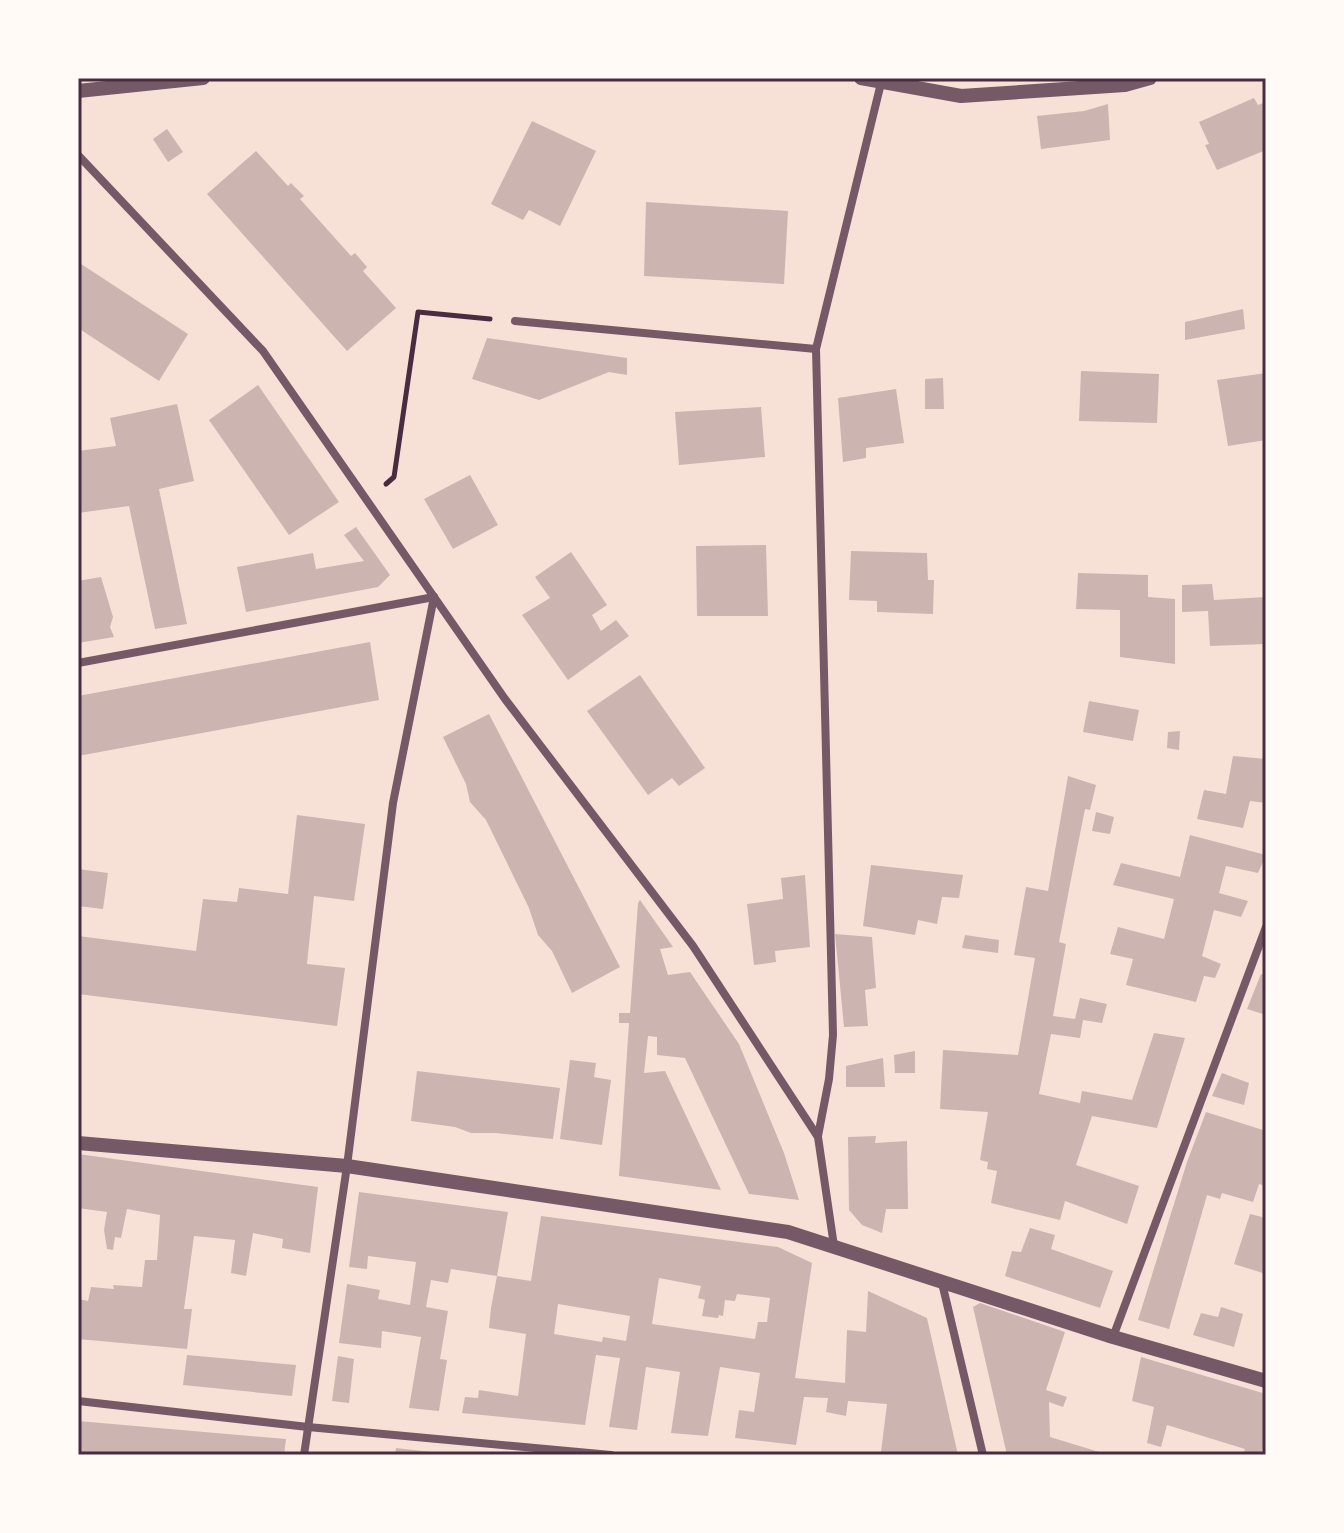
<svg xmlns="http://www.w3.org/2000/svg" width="1344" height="1533" font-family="'Sofia Sans Condensed',sans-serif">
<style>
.building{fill:#ccb4b1;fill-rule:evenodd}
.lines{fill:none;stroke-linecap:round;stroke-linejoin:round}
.path{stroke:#4a2c40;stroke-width:5}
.minor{stroke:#755966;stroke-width:8}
.tertiary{stroke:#755966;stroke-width:14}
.neatline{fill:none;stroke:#4a2c40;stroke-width:3}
</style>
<rect width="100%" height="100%" fill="#f7e1d7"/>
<g class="building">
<path d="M1254,98L1258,105L1266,102V150L1217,170L1205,145L1209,144L1199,122Z"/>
<path d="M1108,104L1110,140L1041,149L1037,116L1084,111Z"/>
<path d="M532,121L596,151L560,226L529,210L523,220L491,204Z"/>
<path d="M167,129L183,152L168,162L153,139Z"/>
<path d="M256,151L288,186L291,183L304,196L300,199L351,256L355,253L367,267L363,271L396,308L347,351L207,194Z"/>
<path d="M646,202L788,211L784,284L644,276Z"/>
<path d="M78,262L188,334L159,381L78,328Z"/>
<path d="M1243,309L1245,329L1185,340V322Z"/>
<path d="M487,338L627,358V375L609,372L539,400L472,379Z"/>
<path d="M1081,371L1159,374L1157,423L1079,421Z"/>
<path d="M1266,373V440L1228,446L1217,380Z"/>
<path d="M943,378L944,409H925V379Z"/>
<path d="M258,385L339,502L289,535L209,420Z"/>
<path d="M896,389L904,443L866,448V458L843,462L838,398Z"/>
<path d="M177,404L194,481L159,489L187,624L155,629L129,506L78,513V451L116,446L110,418Z"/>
<path d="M761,407L765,457L679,465L675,412Z"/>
<path d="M470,475L498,525L453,549L424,499Z"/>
<path d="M356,527L390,575L378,587L246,612L237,567L313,553L316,569L364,561L344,535Z"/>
<path d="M766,545L768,616H697L696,546Z"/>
<path d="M851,551L927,553L928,580H934L933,614L877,612V601L849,600Z"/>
<path d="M571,552L607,605L592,615L601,631L616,620L629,636L568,680L522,615L550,598L535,577Z"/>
<path d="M1078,573L1148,575V597L1175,599V664L1120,657V610L1076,609Z"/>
<path d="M101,577L113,617L110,627L114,637L78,643V581Z"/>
<path d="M1212,584L1214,600L1266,597V644L1210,646L1208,611L1182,612V585Z"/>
<path d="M370,642L379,700L78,756V696Z"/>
<path d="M640,675L705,768L679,786L672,778L648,795L587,711Z"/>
<path d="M1089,701L1139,710L1133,741L1083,732Z"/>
<path d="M489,714L620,967L572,993L552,951L538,935L529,908L486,820L470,802L466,784L443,737Z"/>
<path d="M1180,731L1179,750L1167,748L1168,732Z"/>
<path d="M1233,756L1266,759V803L1250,801L1243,828L1197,819L1204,790L1226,794Z"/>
<path d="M1068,776L1096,785L1090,810L1085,809L1072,874L1059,942L1066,944L1053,1016L1075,1019L1080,998L1107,1004L1102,1023L1083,1020L1080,1038L1051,1034L1039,1094L1080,1103L1082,1091L1132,1100L1154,1033L1185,1038L1157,1128L1092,1116L1076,1165L1139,1186L1127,1224L1065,1201L1060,1220L991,1203L997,1171L987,1169L988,1162L980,1160L988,1112L940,1109L943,1050L1018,1055L1035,958L1014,955L1026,887L1048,891Z"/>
<path d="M1096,812L1114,817L1110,834L1092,831Z"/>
<path d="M297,815L365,824L354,901L314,896L307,964L345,968L337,1026L78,994V936L196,951L203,899L237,902L239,888L288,894Z"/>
<path d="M1190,835L1266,855L1258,873L1226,866L1219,893L1248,901L1241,917L1214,910L1202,956L1221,964L1215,978L1204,976L1196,1002L1126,985L1133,959L1110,954L1118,927L1164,939L1174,899L1113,885L1121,863L1180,877Z"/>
<path d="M871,865L963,875L959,898L942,897L937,924L918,920L915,935L863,926Z"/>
<path d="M78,869L108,873L103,909L78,906Z"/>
<path d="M805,875L810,947L775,951L776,962L754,965L747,904L783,899L781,878Z"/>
<path d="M640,900L673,947L660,949L668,975L690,972L739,1044L784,1153L799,1200L749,1194L685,1058L657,1055V1037L648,1036L644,1073L665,1071L721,1190L619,1176L629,1023H619V1013H630L638,903Z"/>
<path d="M835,934L872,937L876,988L865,990L868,1026L844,1027Z"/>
<path d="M965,935L999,940L998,953L962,948Z"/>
<path d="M1261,974L1266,975V1015L1247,1009Z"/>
<path d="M915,1051V1073H895L894,1055Z"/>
<path d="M883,1058L885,1087H846V1066Z"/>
<path d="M570,1060L596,1063L594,1077L611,1080L602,1145L560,1139Z"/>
<path d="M417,1071L560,1088L553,1139L495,1133H471L455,1127L411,1121Z"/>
<path d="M1222,1073L1249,1083L1244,1105L1212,1096Z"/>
<path d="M1206,1112L1266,1131V1186L1259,1184L1253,1202L1222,1193L1220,1199L1207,1195L1169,1329L1138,1320L1187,1162Z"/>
<path d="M876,1136L875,1143L907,1141L908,1209H886L882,1233L862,1225L849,1210L848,1137Z"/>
<path d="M78,1154L318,1187L310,1253L282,1248L283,1239L253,1233L246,1276L231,1273L235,1240L194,1236L184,1309H192L187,1349L78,1339V1299L88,1301L91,1287L114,1289L113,1285L142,1287L145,1260H157L160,1215L127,1209L121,1238L115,1237L113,1250L107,1249L104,1230L107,1212L78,1208Z"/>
<path d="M359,1192L508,1212L497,1276L451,1269L448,1283L431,1280L426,1307L448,1311L440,1359L447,1360L439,1411L409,1408L421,1337L382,1331L381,1348L339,1343L347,1284L380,1290L378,1299L410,1305L416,1262L368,1256L367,1269L349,1267Z"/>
<path d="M1250,1214L1266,1218V1274L1234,1264Z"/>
<path d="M541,1216L778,1247L812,1263L795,1378L845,1383L847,1330L866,1332L868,1291L927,1318L958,1455L881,1452L887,1404L848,1401L846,1416L826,1412L828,1398L804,1397L796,1445L735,1438L739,1410L754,1412L760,1373L720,1367L708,1436L671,1433L680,1372L646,1367L637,1430L609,1427L620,1358L596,1355L585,1425L462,1413L465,1397L478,1398L479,1390L518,1396L526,1334L489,1328L491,1308L497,1276L531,1281ZM659,1278L701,1286L698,1298L705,1300L702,1316L718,1318L719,1315L723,1316L725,1300L735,1301L737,1294L770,1298L767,1322H758L755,1339L652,1324ZM558,1304L630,1316L626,1341L603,1337L602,1342L554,1334Z"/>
<path d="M1030,1228L1055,1235L1051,1249L1113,1271L1100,1308L1005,1276L1012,1251L1021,1252Z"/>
<path d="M980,1303L1065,1332L1046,1390L1067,1397L1063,1407L1049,1402L1050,1437L1109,1455H1007L973,1307Z"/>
<path d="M1221,1307L1243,1314L1234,1347L1193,1335L1201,1313L1218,1317Z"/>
<path d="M187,1355L296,1365L292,1396L183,1385Z"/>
<path d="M338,1356L354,1359L349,1403L332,1401Z"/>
<path d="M1141,1357L1266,1394V1449L1263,1448L1261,1455H1243L1245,1449L1167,1425L1161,1447L1147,1443L1154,1407L1132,1401Z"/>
<path d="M78,1421L286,1439L284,1455H78Z"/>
<path d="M396,1448L440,1453V1455H395Z"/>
</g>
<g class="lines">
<path class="path" d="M386,484L394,477L418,312L490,319"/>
<g class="minor">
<path d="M78,155L263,351L505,699L693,946L818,1137L834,1246"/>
<path d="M515,321L816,349"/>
<path d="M78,663L434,597"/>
<path d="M818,1136L829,1079L833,1035L816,349L882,79"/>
<path d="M942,1283L983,1455"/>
<path d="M1113,1337L1266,927"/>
<path d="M78,1401L308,1427L611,1455"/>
<path d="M304,1455L347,1166L393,803L434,597"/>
</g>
<g class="tertiary">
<path d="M861,78L961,96L1125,85L1150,78"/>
<path d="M78,91L203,78"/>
<path d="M78,1143L347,1166L788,1232L1113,1337L1266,1381"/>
</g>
</g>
<rect width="1344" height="1533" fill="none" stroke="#fffaf5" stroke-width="160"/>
<rect x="80" y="80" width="1184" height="1373" class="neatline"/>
</svg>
